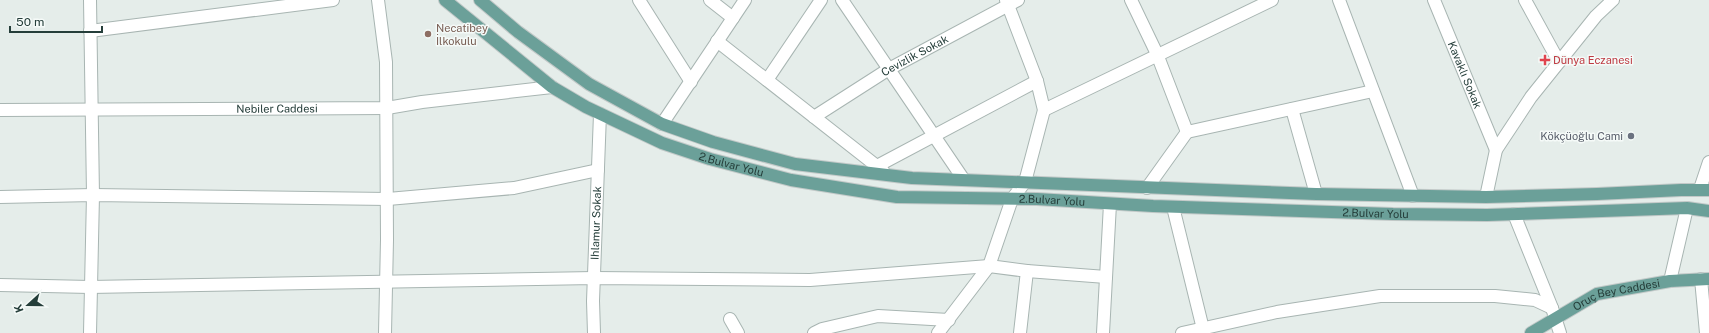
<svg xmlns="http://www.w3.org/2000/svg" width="1709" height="333" font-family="'Public Sans',sans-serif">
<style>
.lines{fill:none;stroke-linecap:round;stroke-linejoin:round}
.minor-casing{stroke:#a8b5b2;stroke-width:14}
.major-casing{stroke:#c2c9c8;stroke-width:14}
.minor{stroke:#fff;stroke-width:12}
.major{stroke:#6ba099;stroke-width:12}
.education-dot{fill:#8d6e63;stroke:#f5faf8;stroke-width:1.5}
.health-dot{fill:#e0444e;stroke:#f5faf8;stroke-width:1.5}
.worship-dot{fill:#6b7280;stroke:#f5faf8;stroke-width:1.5}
.labels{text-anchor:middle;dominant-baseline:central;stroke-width:3;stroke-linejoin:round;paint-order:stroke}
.education-label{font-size:11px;fill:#785e54;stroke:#f5faf8;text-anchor:start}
.street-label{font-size:11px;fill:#253e3a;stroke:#f5faf8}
.health-label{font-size:11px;fill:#be3a42;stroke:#f5faf8;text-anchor:start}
.worship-label{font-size:11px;fill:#5b616d;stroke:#f5faf8;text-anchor:end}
</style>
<rect width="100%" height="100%" fill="#e5edea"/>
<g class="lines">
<g class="minor-casing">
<g id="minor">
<path d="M378,0L386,62L387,240L385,333"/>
<path d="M639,0L691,82"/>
<path d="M710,0L733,18"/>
<path d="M842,0L964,180"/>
<path d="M1006,0L1037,81"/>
<path d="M1131,0L1157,54L1187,132L1373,91"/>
<path d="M1339,0L1413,196"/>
<path id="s1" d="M1434,0L1496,150"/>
<path d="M1525,0L1559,62"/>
<path d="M90,31L333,0"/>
<path d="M717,41L883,171"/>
<path d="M767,80L821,0"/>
<path d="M1292,109L1316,194"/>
<path id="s2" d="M0,110L387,108L422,102L552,87"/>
<path d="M1044,110L1272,0"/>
<path id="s3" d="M814,117L889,69L1018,0"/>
<path d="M662,124L745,0"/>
<path d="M877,166L1037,81L1044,110L1025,182L1012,199L989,266L1027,271L1020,333"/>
<path d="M1147,188L1187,132"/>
<path d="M1700,189L1709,162"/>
<path d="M0,197L93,195L388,199L514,188L598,170"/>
<path d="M1486,197L1496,150L1531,97L1596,16L1613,0"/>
<path d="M1173,207L1204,333"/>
<path d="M1514,214L1552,308L1560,333"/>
<path d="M1027,271L1106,277"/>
<path d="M1701,279L1706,333"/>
<path d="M1670,281L1687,208"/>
<path d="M0,285L90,287L594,278L810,280L989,266"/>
<path d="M730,319L738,333"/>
<path d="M90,333L93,195L90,0"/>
<path id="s4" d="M594,333L593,301L600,114"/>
<path d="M814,333L822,329L878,316L949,320"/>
<path d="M938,333L989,266"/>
<path d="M1103,333L1110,204"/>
<path d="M1182,333L1277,312L1380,296H1495L1535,300L1552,308"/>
</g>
</g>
<g class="major-casing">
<g id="major">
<path id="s5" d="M445,0L552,87L586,107L662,143L710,159L791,180L897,197L1037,199L1153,206L1393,214L1487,215L1687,208L1709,211"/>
<path d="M480,0L518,32L589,84L662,124L713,142L795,164L912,178L1316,194L1486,197L1597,194L1681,190H1709"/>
<path id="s6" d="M1531,333L1597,294L1670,281L1709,279"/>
</g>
</g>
<use href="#minor" class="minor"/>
<use href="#major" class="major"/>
</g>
<circle class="education-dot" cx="428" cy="34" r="4"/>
<path class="health-dot" d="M1543 54h4v4h4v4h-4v4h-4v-4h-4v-4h4z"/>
<circle class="worship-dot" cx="1631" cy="136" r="4"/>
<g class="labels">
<g class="education-label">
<text x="436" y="28">Necatibey<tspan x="436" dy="13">İlkokulu</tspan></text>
</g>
<g class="street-label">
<text stroke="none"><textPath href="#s3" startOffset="118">Cevizlik Sokak</textPath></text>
<text stroke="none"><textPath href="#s1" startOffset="81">Kavaklı Sokak</textPath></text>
<text stroke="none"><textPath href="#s2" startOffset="277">Nebiler Caddesi</textPath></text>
<text stroke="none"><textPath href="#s5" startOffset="334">2.Bulvar Yolu</textPath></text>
<text stroke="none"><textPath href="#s5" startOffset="658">2.Bulvar Yolu</textPath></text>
<text stroke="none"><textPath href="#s5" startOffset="982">2.Bulvar Yolu</textPath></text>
<text stroke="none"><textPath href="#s4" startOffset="110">Ihlamur Sokak</textPath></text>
<text stroke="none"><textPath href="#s6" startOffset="95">Oruç Bey Caddesi</textPath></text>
</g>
<g class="health-label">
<text x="1553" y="60">Dünya Eczanesi</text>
</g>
<g class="worship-label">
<text x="1623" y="136">Kökçüoğlu Cami</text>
</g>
</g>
<g transform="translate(28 305) rotate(249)" stroke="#f5faf8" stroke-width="3" paint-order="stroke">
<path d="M0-3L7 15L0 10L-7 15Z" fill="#253e3a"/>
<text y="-6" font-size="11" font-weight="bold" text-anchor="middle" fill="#253e3a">K</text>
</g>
<path d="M10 26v6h92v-6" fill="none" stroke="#253e3a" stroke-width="2"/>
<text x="16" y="26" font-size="12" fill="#253e3a" stroke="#f5faf8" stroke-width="3" paint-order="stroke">50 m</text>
</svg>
